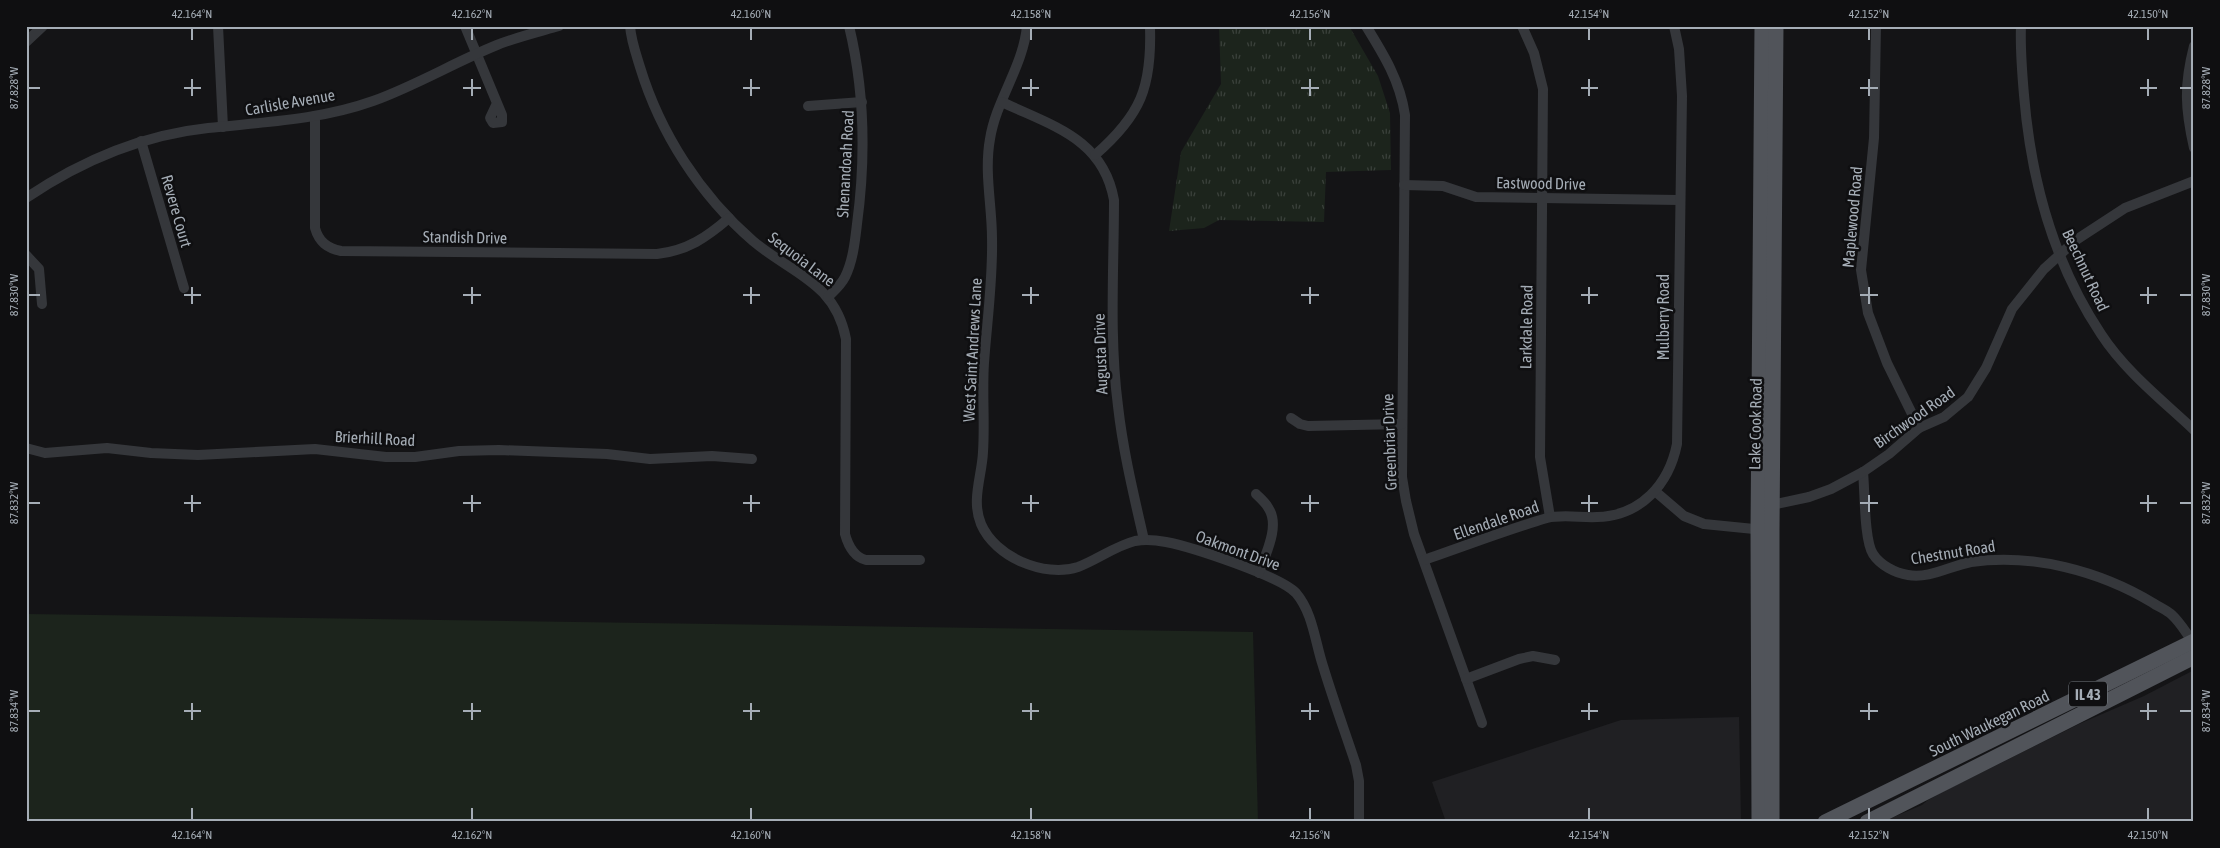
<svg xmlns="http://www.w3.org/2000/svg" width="2220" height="848" font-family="'Asap Condensed',sans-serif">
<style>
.built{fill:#202023}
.grass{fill:#1c241c}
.park{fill:url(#park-tufts)}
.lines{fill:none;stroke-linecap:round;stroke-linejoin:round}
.minor{stroke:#35373b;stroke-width:10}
.primary{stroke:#51545a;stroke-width:15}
.ticks{fill:none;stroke:#a5adb6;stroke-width:2}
.labels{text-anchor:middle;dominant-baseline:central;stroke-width:5;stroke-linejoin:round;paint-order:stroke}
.shield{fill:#0f0f11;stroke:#787e84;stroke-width:1}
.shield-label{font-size:15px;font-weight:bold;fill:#a5adb6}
.street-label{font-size:16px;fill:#a5adb6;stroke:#0f0f11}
.neatline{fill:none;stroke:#a5adb6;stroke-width:2}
.ticks-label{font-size:12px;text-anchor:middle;fill:#a5adb6}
</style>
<defs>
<pattern id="park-tufts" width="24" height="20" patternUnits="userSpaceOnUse" patternTransform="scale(1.25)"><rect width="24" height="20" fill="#1c241c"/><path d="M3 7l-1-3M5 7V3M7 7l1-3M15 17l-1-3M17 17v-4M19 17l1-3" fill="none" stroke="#3a413b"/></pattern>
</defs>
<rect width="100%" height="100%" fill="#141416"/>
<g class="built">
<path d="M2194,670V822H1882L1922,805L1928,800L1946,790L2079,724L2144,696Z"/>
<path d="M1739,717L1741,822H1446L1432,782L1621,720Z"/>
</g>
<path class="grass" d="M26,614L1253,632L1258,822H26Z"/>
<path class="park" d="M1219,26H1349L1378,76L1390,113L1391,170L1326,172L1324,222L1219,220L1204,228L1169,231L1181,152L1221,84Z"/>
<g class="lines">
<g class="minor">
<path d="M218,26L223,127"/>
<path d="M465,26L502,115V122L493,123L490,118L497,103"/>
<path d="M630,26C631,40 636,54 640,67C660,133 700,195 753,241C792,274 835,282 846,339L845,534C848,545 854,557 866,560H920"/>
<path d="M1027,26C1023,67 996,100 990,139C984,172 992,206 992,238C993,280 987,321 984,363C982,392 985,422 983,452C982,476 971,500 981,524C995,557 1044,578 1078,567C1097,560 1115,546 1135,541C1145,539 1156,540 1166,542C1192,547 1280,576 1296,593C1313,613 1315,642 1323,666C1333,699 1345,732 1356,765L1359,781V822"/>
<path d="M1366,26C1384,55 1400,81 1405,115L1402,477L1406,501L1414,534L1482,723"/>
<path d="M1522,26L1534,53L1543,89L1540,457L1550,517"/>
<path d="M1876,26L1874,138L1861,270L1868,313L1887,363L1919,428"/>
<path d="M2021,26C2020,49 2022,72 2024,95C2031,180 2053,262 2101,334C2125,371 2162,400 2194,430"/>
<path d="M26,42L43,26"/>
<path d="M2194,46C2184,85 2185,108 2194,148"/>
<path d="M1002,102C1052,126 1103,138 1114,200C1114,268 1109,337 1118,406C1123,451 1134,496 1144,540"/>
<path d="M808,106L862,102"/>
<path d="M315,116V228C319,242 327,248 341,251L657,254C687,251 707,237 729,218"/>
<path d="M141,141L184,288"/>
<path d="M1095,155C1141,115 1152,87 1150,26"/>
<path d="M1404,185L1443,186L1476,197L1679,200"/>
<path d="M26,198C81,161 142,135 208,128C264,122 320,120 373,101C415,86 455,62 497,45C517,37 538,32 559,26"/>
<path d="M26,255L39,269L42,304"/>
<path d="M828,297C834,291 841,285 845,277C853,261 855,241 857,224C866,157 865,92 849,26"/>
<path d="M1291,418L1300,424L1308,426L1402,424"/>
<path d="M26,448L45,453L107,448L151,453L198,455L315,449L386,457H415L459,451L499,450L607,454L650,459L712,456L752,459"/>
<path d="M1863,472C1865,491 1864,540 1873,554C1880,565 1895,573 1908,575C1929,579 1950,566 1971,562C2032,553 2100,571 2153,603C2159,607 2167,610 2172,615C2180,622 2186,633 2193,642"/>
<path d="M1656,492L1684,516L1704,524L1764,530"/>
<path d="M1256,494C1261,499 1266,503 1269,509C1280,527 1265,555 1259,573"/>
<path d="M1772,505L1809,497L1831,489L1863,472L1889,454L1919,428L1944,417L1968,397L1986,368L2012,309L2044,269L2076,240L2125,208L2194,181"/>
<path d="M1424,560C1465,546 1506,530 1547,518C1562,514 1582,518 1597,517C1641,516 1669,484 1677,444L1682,96L1679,49L1674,26"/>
<path d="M1466,679L1519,659L1533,656L1555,660"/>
</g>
<g class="primary">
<path d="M1759,822L1758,530L1762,26"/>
<path d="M1772,822V531L1776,26"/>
<path d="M1825,822L2194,641"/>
<path d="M1867,822L2194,657"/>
</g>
</g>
<path class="ticks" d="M192,28V40M472,28V40M751,28V40M1031,28V40M1310,28V40M1589,28V40M1869,28V40M2148,28V40M192,79V96M472,79V96M751,79V96M1031,79V96M1310,79V96M1589,79V96M1869,79V96M2148,79V96M28,88H40M184,88H201M463,88H481M743,88H760M1022,88H1039M1301,88H1319M1581,88H1598M1860,88H1878M2140,88H2157M2180,88H2192M192,287V304M472,287V304M751,287V304M1031,287V304M1310,287V304M1589,287V304M1869,287V304M2148,287V304M28,295H40M184,295H201M463,295H481M743,295H760M1022,295H1039M1301,295H1319M1581,295H1598M1860,295H1878M2140,295H2157M2180,295H2192M192,495V512M472,495V512M751,495V512M1031,495V512M1310,495V512M1589,495V512M1869,495V512M2148,495V512M28,503H40M184,503H201M463,503H481M743,503H760M1022,503H1039M1301,503H1319M1581,503H1598M1860,503H1878M2140,503H2157M2180,503H2192M192,703V720M472,703V720M751,703V720M1031,703V720M1310,703V720M1589,703V720M1869,703V720M2148,703V720M28,711H40M184,711H201M463,711H481M743,711H760M1022,711H1039M1301,711H1319M1581,711H1598M1860,711H1878M2140,711H2157M2180,711H2192M192,808V820M472,808V820M751,808V820M1031,808V820M1310,808V820M1589,808V820M1869,808V820M2148,808V820"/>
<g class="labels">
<rect class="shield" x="2069" y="681.5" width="38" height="25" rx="4"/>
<g class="shield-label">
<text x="2088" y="694">IL 43</text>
</g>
<g class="street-label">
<text transform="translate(290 102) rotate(-10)">Carlisle Avenue</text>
<text transform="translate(845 164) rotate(-87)">Shenandoah Road</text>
<text transform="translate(1541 183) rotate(1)">Eastwood Drive</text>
<text transform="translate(177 211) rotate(74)">Revere Court</text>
<text transform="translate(1852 217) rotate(-85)">Maplewood Road</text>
<text transform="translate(465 237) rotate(1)">Standish Drive</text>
<text transform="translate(802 259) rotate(37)">Sequoia Lane</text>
<text transform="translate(2086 270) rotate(65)">Beechnut Road</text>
<text transform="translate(1663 317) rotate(-90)">Mulberry Road</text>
<text transform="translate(1526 327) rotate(-89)">Larkdale Road</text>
<text transform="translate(972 350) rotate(-87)">West Saint Andrews Lane</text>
<text transform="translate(1100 354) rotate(-92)">Augusta Drive</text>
<text transform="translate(1914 417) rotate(-35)">Birchwood Road</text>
<text transform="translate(1755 424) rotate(-89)">Lake Cook Road</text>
<text transform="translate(375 438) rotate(3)">Brierhill Road</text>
<text transform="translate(1389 442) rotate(-92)">Greenbriar Drive</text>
<text transform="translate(1496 520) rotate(-19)">Ellendale Road</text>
<text transform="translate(1238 550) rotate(20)">Oakmont Drive</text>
<text transform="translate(1953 552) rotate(-9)">Chestnut Road</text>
<text transform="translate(1989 723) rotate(-26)">South Waukegan Road</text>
</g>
</g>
<rect width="2220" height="848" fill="none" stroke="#0f0f11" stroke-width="55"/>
<rect x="28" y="28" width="2164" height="792" class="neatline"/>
<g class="ticks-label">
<text x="192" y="18">42.164°N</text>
<text x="472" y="18">42.162°N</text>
<text x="751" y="18">42.160°N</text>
<text x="1031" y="18">42.158°N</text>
<text x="1310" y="18">42.156°N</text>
<text x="1589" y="18">42.154°N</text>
<text x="1869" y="18">42.152°N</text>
<text x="2148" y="18">42.150°N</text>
<text transform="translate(2206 88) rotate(-90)" y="4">87.828°W</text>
<text transform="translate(14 88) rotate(-90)" y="4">87.828°W</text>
<text transform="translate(2206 295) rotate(-90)" y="4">87.830°W</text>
<text transform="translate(14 295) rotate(-90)" y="4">87.830°W</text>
<text transform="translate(2206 503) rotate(-90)" y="4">87.832°W</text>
<text transform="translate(14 503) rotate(-90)" y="4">87.832°W</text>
<text transform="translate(2206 711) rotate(-90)" y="4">87.834°W</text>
<text transform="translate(14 711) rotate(-90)" y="4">87.834°W</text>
<text x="192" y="839">42.164°N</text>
<text x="472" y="839">42.162°N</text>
<text x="751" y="839">42.160°N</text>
<text x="1031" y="839">42.158°N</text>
<text x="1310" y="839">42.156°N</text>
<text x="1589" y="839">42.154°N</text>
<text x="1869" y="839">42.152°N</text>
<text x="2148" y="839">42.150°N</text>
</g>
</svg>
